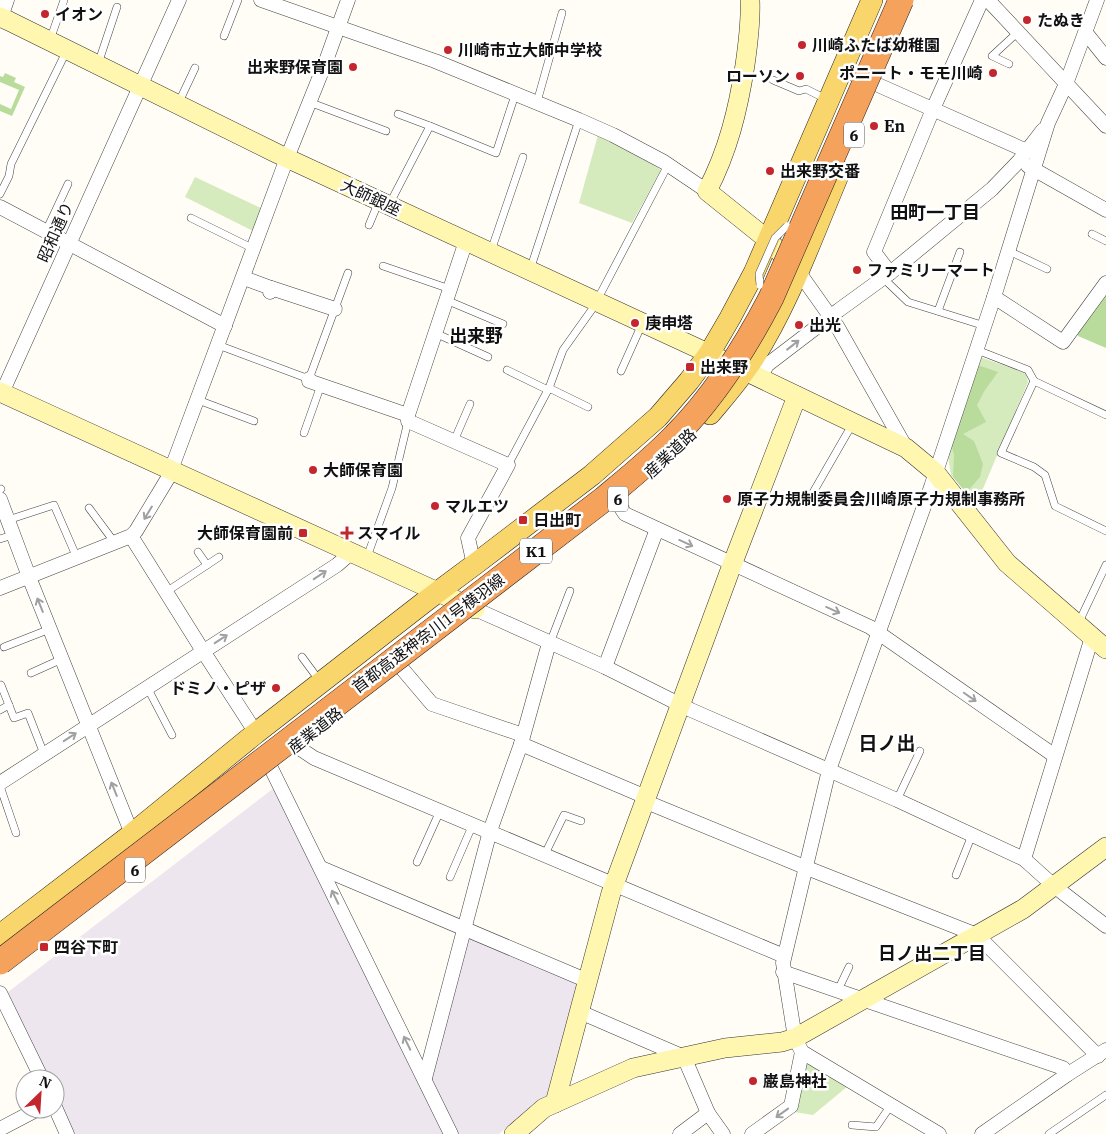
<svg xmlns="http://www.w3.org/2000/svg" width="1106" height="1134" font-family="'IBM Plex Serif','Noto Sans JP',serif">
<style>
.industrial{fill:#eee6ef}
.green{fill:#d5ebbd}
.forest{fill:#b9dc9c}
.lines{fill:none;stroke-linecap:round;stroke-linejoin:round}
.lane-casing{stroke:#444;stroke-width:8}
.street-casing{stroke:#444;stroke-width:15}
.secondary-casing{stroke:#333;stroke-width:20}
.primary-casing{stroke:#222;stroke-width:22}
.lane{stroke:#fff;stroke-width:7}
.street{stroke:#fff;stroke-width:14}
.secondary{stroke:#fff6b0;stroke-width:19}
.primary{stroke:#f9d66b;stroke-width:21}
.lane-bridge-casing{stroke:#444;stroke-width:8;stroke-linecap:butt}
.highway-bridge-casing{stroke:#222;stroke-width:26;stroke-linecap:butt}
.lane-bridge{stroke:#fff;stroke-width:7}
.highway-bridge{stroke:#f5a25d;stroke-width:25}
.oneway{stroke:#a0a0a0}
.poi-dot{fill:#c4262e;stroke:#fff;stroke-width:2}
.labels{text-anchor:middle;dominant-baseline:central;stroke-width:5;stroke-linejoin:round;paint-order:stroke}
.shield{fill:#fff;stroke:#585858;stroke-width:1}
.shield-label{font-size:15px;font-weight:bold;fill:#111}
.poi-label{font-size:16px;font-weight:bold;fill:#111;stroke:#fff;text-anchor:start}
.street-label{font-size:16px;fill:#111;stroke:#fff}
.neighbourhood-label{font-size:18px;font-weight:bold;fill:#111;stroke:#fff}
.quarter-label{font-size:19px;font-weight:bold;fill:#111;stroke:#fff}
</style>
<rect width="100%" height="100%" fill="#fffdf5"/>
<g class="industrial">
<path d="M274,788L445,1134H73L55,1094V1079H48L8,992Z"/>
<path d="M472,936L576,982L578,988L550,1094L536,1102L499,1134H457L430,1078L468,939Z"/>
</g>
<g class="green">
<path d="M598,135L638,154L661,170L632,223L579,203Z"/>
<path d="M195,177L263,209L255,232L185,197Z"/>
<path d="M977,356L1026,373L1028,382L977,503L951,475L948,456Z"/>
<path d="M806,1059L848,1086L813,1115L794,1112L803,1062Z"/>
</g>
<g class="forest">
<path d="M5,73L16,78L14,82L25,87L12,116L0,111V104L11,109L19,90L0,82V76L3,77Z"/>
<path d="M1106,291V348L1078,336V330Z"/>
<path d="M975,364L998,372L985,390L977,405L986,422L963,434L974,441L983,464L980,477L966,493L953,477L954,455L951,443Z"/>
</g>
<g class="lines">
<g class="lane-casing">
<g id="lane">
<path d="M224,36L238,0"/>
<path d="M50,40L64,0"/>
<path d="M98,64L117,7"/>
<path d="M1009,64L992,56L1018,32"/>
<path d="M773,80L799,91L806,89L826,99"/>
<path d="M309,102L386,131"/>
<path d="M537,102L562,13"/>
<path d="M178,104L195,68"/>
<path d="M398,114L430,126"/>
<path d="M0,194L9,176L11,164L67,50"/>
<path d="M389,205L430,126L496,153L515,95"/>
<path d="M191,218L254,249"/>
<path d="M369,225L379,201"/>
<path d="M46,231L68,184"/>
<path d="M1092,234L1106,241"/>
<path d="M491,251L523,157"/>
<path d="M1009,251L1047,269"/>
<path d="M383,266L450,289"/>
<path d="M530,270L579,120"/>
<path d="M883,278L908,302L985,326"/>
<path d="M446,300L503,324"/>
<path d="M938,311L960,252"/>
<path d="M435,333L488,357"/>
<path d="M218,345L309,379L348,273"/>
<path d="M977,350L1028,370L1034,381L1106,415"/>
<path d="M507,370L548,390"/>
<path d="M621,371L642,324"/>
<path d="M1034,381L1001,453L1034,467L1045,475L1055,506L1106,531"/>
<path d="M549,388L588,407"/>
<path d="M198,400L254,421"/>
<path d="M304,433L321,385"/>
<path d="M454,441L470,404"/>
<path d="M508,465L549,388L563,350L593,308L668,165"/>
<path d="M0,490L1,489"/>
<path d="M811,496L853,423"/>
<path d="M89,508L115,543"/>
<path d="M8,520L54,505L77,558"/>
<path d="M0,539L13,535"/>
<path d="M367,557L392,488L408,421"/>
<path d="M207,565L219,557"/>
<path d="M166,592L207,565L198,552"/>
<path d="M1078,624L1106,565"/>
<path d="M550,643L570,591"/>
<path d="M4,647L50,629"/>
<path d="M302,657L319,680"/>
<path d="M31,673L62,659"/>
<path d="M0,686L1,685L14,718L28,713L44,754"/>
<path d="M147,687L172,735"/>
<path d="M0,710L9,705"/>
<path d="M0,786L16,833"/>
<path d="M897,800L920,751"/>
<path d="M545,854L564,815L581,821"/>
<path d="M417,862L440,811"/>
<path d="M956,875L972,835"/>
<path d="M450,877L473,824"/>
<path d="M838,990L849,967"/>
<path d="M852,1125L876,1127L891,1105"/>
<path d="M1049,1134L1106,1095"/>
</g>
</g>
<g class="street-casing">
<g id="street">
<path d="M261,0L435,61L579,120L613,135L664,162L707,191"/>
<path d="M988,0L1106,126"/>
<path d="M0,20L7,0"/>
<path d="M1086,33L1106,58"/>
<path d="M842,69L1027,151"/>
<path d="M1028,166L1106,210"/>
<path d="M0,207L225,326"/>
<path d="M466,241L408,415V421L508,465L468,538L474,565"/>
<path d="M798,271L837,326L906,448"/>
<path d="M890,273L874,252L933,109L982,0"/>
<path d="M244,278L271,288L270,292"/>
<path d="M271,288L335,309"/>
<path d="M994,297L1063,342L1106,283"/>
<path d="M760,378L767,365L839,310L890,273L992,189L1019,161L1043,130"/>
<path d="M309,379V381L408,415"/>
<path d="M2,393L179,0"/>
<path d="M0,499L31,582L132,834"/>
<path d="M616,500L625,514L870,627L1055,756"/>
<path d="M131,536L203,651L256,733"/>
<path d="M0,588L131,536L136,531L168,478L287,158L326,61L348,0"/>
<path d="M475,609L605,667L691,710L897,800L1024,859L1054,886L1106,926"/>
<path d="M399,665L432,704L523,735"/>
<path d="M605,667L657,529"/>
<path d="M521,744L646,797"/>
<path d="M296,746L314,758L784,956"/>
<path d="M270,766L451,1134"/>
<path d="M0,783L337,565L352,552"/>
<path d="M644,801L807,868L977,935L1098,1056"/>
<path d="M1024,859L1092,637"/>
<path d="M321,868L588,981"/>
<path d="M783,972L1063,1068L1068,1074"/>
<path d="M0,993L42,1079"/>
<path d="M580,1012L684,1057L708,1113L723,1134"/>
<path d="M425,1078L490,831L521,744L549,643"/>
<path d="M55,1107L67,1134"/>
<path d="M0,1129L38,1109"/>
<path d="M680,1134L708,1113"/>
<path d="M752,1134L791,1106L802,1052"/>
<path d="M939,1134L802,1052L795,1038L783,963L829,770L931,487L994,297L1048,123L1066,84L1097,0"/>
<path d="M982,1134L1068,1074L1106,1050"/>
</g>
</g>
<g class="secondary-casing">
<g id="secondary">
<path d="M750,0C751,22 748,44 745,65C738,110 728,151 707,191L768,240L796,269"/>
<path d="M0,17L9,21L278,154L697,348L906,448L935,472L1007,563L1106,649"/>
<path d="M0,392L475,609"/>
<path d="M555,1103L611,893L732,565L797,396"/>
<path d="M514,1134L544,1108L633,1068L725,1048L782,1042L795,1038L1023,909L1106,847"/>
</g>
</g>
<g class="primary-casing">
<g id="primary">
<path d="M710,414C725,396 740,379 753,359C790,301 813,234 840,171"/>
<path d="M0,935L132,834L256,733L427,600L474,565L592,475L658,417L689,381L709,354L730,318L754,273L872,0"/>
</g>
</g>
<use href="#lane" class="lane"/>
<use href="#street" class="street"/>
<use href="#secondary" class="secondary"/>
<use href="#primary" class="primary"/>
<g class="lane-bridge-casing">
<path id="lane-bridge" d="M760,285L759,274L775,238L787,226"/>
</g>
<g class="highway-bridge-casing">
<path id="highway-bridge" d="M0,962L604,499C628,479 653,459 675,436C715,396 745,348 771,298L901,0"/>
</g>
<use href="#lane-bridge" class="lane-bridge"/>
<use href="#highway-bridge" class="highway-bridge"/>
</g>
<defs><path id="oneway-shaft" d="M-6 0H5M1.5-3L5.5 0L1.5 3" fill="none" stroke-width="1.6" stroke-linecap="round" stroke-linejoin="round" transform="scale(1.25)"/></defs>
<g class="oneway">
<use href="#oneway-shaft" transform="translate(793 345) rotate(-38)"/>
<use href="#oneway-shaft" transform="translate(148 513) rotate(121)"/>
<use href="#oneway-shaft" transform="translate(686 543) rotate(25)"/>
<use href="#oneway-shaft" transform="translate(320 575) rotate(-33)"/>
<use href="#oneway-shaft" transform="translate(40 605) rotate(-112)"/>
<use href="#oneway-shaft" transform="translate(833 610) rotate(24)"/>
<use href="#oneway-shaft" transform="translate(221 639) rotate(-33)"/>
<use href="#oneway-shaft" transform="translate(970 697) rotate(35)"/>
<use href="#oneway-shaft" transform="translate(70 737) rotate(-33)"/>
<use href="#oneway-shaft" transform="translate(114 789) rotate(-112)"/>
<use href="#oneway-shaft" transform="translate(335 897) rotate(-116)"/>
<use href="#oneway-shaft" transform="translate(407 1043) rotate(-116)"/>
<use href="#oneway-shaft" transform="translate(782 1113) rotate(144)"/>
</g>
<g class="poi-dot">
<circle cx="45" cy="14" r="5"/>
<circle cx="1027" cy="20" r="5"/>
<circle cx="802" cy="45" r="5"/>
<circle cx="448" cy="50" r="5"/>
<circle cx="353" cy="67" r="5"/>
<circle cx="993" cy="73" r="5"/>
<circle cx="800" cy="76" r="5"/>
<circle cx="874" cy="126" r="5"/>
<circle cx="770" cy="171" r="5"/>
<circle cx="857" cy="270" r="5"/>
<circle cx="635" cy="323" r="5"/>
<circle cx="799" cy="325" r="5"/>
<rect x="685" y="362" width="10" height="10" rx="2.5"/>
<circle cx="313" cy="470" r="5"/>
<circle cx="727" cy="499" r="5"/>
<circle cx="435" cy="506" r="5"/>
<rect x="518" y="515" width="10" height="10" rx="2.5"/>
<rect x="298" y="528" width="10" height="10" rx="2.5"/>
<path d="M344.5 525.5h5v5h5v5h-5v5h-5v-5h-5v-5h5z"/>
<circle cx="276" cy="688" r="5"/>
<rect x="39" y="942" width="10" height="10" rx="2.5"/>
<circle cx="753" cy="1081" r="5"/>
</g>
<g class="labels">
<g class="shield">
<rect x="844" y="122.5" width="20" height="25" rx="4"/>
<rect x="608" y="486.5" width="20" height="25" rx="4"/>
<rect x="520" y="538.5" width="32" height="25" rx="4"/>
<rect x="125" y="857.5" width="20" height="25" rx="4"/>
</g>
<g class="shield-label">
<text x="854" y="135">6</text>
<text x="618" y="499">6</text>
<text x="536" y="551">K1</text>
<text x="135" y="870">6</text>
</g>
<g class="poi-label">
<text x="55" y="14">イオン</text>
<text x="1037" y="20">たぬき</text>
<text x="812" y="45">川崎ふたば幼稚園</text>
<text x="458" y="50">川崎市立大師中学校</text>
<text x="343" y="67" text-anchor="end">出来野保育園</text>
<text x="983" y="73" text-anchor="end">ポニート・モモ川崎</text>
<text x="790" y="76" text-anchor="end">ローソン</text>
<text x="884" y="126">En</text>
<text x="780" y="171">出来野交番</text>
<text x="867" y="270">ファミリーマート</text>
<text x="645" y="323">庚申塔</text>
<text x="809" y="325">出光</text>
<text x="700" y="367">出来野</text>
<text x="323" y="470">大師保育園</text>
<text x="737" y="499">原子力規制委員会川崎原子力規制事務所</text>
<text x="445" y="506">マルエツ</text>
<text x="533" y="520">日出町</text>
<text x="293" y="533" text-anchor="end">大師保育園前</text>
<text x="357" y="533">スマイル</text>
<text x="266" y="688" text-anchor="end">ドミノ・ピザ</text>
<text x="54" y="947">四谷下町</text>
<text x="763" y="1081">巌島神社</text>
</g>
<g class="street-label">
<text transform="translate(371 197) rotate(25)">大師銀座</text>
<text transform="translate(55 232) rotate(-66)">昭和通り</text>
<text transform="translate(670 453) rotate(-43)">産業道路</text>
<text transform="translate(428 633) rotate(-37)">首都高速神奈川1号横羽線</text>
<text transform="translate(315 730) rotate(-38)">産業道路</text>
</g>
<g class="neighbourhood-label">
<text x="935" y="212">田町一丁目</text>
<text x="476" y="335">出来野</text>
<text x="932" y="953">日ノ出二丁目</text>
</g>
<g class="quarter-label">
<text x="887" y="743">日ノ出</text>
</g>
</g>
<g transform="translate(40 1094) rotate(25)"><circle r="24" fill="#ffffff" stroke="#a0a0a0"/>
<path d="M0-4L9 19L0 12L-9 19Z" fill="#c4262e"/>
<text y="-8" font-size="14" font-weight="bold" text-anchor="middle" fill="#111111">N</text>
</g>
</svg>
